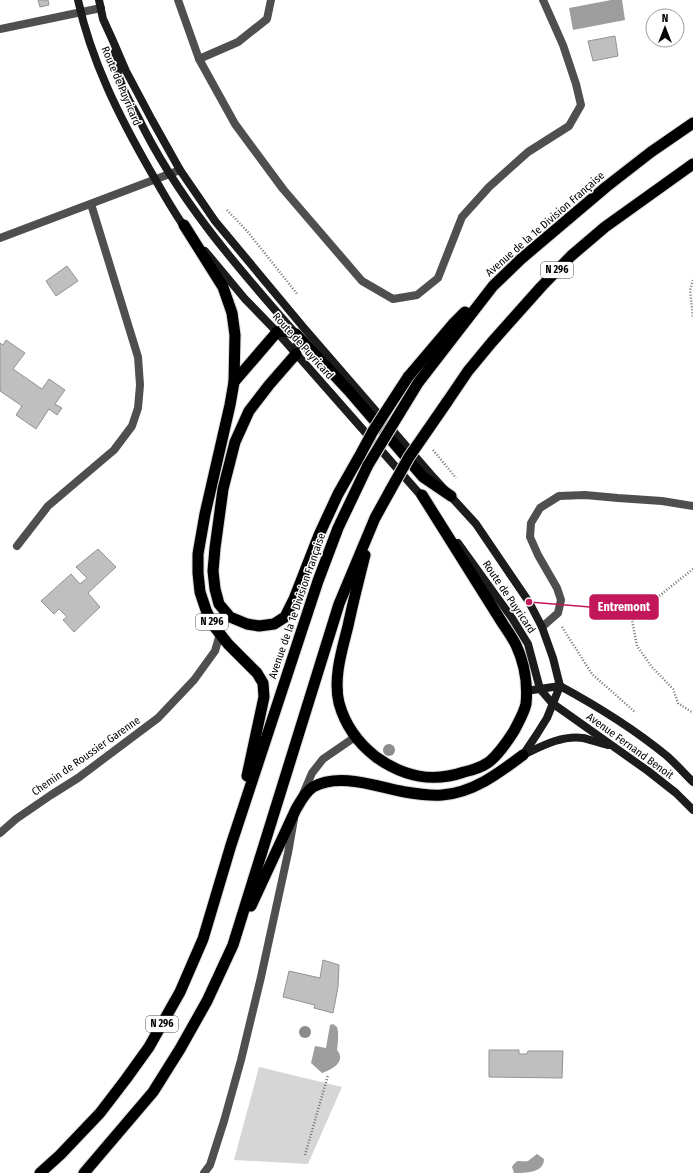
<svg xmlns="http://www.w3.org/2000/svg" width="693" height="1173" font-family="'Fira Sans Condensed',sans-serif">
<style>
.garden{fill:#d6d6d6}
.water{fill:#9d9d9d}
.building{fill:#bfbfbf;stroke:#939393}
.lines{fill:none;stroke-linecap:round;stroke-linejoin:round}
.trunk-casing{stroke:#dbdbdb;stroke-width:13}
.path{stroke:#717171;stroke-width:2.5;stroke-dasharray:1 2;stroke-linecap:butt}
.service{stroke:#4f4f4f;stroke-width:8}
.minor{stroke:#4f4f4f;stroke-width:8}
.secondary{stroke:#1c1c1c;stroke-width:8}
.trunk{stroke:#000;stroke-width:11}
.trunk-bridge-casing{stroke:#dbdbdb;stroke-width:13;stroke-linecap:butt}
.trunk-bridge{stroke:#000;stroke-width:11}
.tree{fill:#8c8c8c}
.labels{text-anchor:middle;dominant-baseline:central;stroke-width:3;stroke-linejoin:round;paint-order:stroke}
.shield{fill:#fff;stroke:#4c4c4c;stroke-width:1}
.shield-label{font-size:10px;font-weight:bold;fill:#000}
.street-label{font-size:11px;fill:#000;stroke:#fff}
.leader{fill:none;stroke:#c2185b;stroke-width:1.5}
.callout-dot{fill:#c2185b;stroke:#fff;stroke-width:1.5}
.callout{fill:#c2185b;stroke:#c2185b;stroke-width:1.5}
.callout-label{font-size:12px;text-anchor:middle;font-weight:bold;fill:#fff}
</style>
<rect width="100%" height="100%" fill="#fff"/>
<path class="garden" d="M259,1067L342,1087L308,1164L234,1160Z"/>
<g class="water">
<path d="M611,0H622L625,20L573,30L569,8Z"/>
<path d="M333,1024L337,1027C339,1032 338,1044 337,1050C347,1062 331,1070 322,1073L311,1063L315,1046L326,1048L330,1025Z"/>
<path d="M537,1154L544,1159C544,1173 526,1173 514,1173L512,1167C518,1157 520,1163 528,1161C531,1159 534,1156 537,1154Z"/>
</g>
<g class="building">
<path d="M38,0H48L49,5L40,7Z"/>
<path d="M615,36L618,56L593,61L588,41Z"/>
<path d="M67,266L78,281L56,296L46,281Z"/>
<path d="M6,340L25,353L13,369L42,389L49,379L65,390L55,404L62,408L57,415L49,409L36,429L16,415L22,406L0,391V343L3,345Z"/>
<path d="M98,549L116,567L88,593L100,607L74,632L63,620L67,617L59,609L54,614L41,601L71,574L80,584L87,578L76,567Z"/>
<path d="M323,960L339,965L338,987L333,1013L314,1008L315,1005L283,997L289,971L320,978Z"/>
<path d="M489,1050H519V1054H527L528,1051H563L562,1078L489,1077Z"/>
</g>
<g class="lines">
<g class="trunk-casing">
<g id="trunk">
<path d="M184,225L223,287L232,313L235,335L234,382L230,405L205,514L198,554V573L200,592L206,610L213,625L228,644L257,673L263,683L264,697L247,776"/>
<path d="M296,354L269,385L249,411L235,442L223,489L215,548L213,571L215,589L219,604L230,617L247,624L259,626L274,624L285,617L294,599L319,535L338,494L359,457"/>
<path d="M408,377L453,324L465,312"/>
<path d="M234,382L277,332L285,331L296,334L349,391L423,477L451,496"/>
<path d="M418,383L493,286L521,259L606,187L651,152L693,123"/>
<path d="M447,402L468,371L492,342L541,287L571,256L605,227L693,164"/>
<path d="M365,555C359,579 353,602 348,626C342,650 333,678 339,703C345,725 358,743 376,757C404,777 432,783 464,772C473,770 482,767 489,762C499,754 507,742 514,731C518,723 524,713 526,704C528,684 524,662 516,645C512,637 507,630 503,624L422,495"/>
<path d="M251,906L296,809C301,801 305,792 313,787C340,772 377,787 405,792C417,794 430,796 442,795C473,793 499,773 523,755"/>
<path d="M40,1173L60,1155L100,1113L126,1079L149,1047L180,992L203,939L231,845L318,581L338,528L368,465"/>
<path d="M84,1173L153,1092L180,1049L207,1001L233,945L339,604L375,518L391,489"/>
</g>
</g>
<g class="path">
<path d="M227,210L247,231L298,295"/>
<path d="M693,280L690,290L693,318"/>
<path d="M433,450L456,478"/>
<path d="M693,569L644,608L632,620L637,646L652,667L673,689L678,703L693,713"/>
<path d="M562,627L592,674L635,712"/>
<path d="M305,1155L328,1075"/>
</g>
<g class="service">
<path d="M178,0L199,59L235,124L283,189L362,281L393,299L417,295L438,278L462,217L489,187L528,152L569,126L581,105L576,84L563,45L543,0"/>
<path d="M17,546L48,506L114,450L132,426L138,408L140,385L138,357L91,204"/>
<path d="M303,794L312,773L323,759L355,737"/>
</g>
<g class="minor">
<path d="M0,29L101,8"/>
<path d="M199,59L238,42L267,19L271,0"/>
<path d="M0,238L180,170"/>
<path d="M542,627L558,613L561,600L557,588L538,555L530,537L531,523L540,508L559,496L585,495L618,498L662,501L693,506"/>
<path d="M0,833L16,819L51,795L78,778L158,718L194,680L215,651L220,634L224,610"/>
<path d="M204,1173L210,1165L224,1121L241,1060L261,977L288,853L294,819"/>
</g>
<g class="secondary">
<path d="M78,0C91,61 120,118 151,172C161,189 174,213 186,229"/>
<path d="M99,0L103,19L113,41L126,71L152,120L180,170L215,221L304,328L434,478L476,524L529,602L542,627L553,658L560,686L547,718L537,734L523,755"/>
<path d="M115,52C116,60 117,68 119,76C121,87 132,106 138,117C177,198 237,267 296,334L297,343L296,354"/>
<path d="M205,251L245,299L277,332L424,499"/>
<path d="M458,543L512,618L528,644L540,689L552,703L648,771L676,793L693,810"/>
<path d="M560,686C597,706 634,729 667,756C676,764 684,773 693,782"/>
<path d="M526,691L560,686"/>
<path d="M523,755C542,746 562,735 583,738C591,740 600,743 608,745"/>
</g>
<use href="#trunk" class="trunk"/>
<g class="trunk-bridge-casing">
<g id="trunk-bridge">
<path d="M359,457L373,431L408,377"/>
<path d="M368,465L418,383"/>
<path d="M391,489L409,457L447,402"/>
</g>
</g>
<use href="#trunk-bridge" class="trunk-bridge"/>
</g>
<g class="tree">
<circle cx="389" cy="750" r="6"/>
<circle cx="305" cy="1032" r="6"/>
</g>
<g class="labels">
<g class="shield">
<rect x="541" y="262" width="32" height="16" rx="3"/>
<rect x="196" y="614" width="32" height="16" rx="3"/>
<rect x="146" y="1016" width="32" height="16" rx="3"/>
</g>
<g class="shield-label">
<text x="557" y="270">N 296</text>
<text x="212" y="622">N 296</text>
<text x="162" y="1024">N 296</text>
</g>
<g class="street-label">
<text transform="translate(121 86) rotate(67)">Route de Puyricard</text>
<text transform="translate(545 224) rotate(-41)">Avenue de la 1e Division Française</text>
<text transform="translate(303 346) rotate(48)">Route de Puyricard</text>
<text transform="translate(509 597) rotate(56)">Route de Puyricard</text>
<text transform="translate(297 606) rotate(-71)">Avenue de la 1e Division Française</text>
<text transform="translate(630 746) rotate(36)">Avenue Fernand Benoit</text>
<text transform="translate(86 756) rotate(-35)">Chemin de Roussier Garenne</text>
</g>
</g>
<path class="leader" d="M529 602L590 607"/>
<circle class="callout-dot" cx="529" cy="602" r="4"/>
<rect class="callout" x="590" y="595" width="68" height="24" rx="4"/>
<g class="callout-label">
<text x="624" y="611">Entremont</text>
</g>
<g transform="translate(665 28)"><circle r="19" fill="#ffffff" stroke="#999999"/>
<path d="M0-3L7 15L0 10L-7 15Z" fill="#000000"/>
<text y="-6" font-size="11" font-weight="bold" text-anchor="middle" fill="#000000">N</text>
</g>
</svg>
